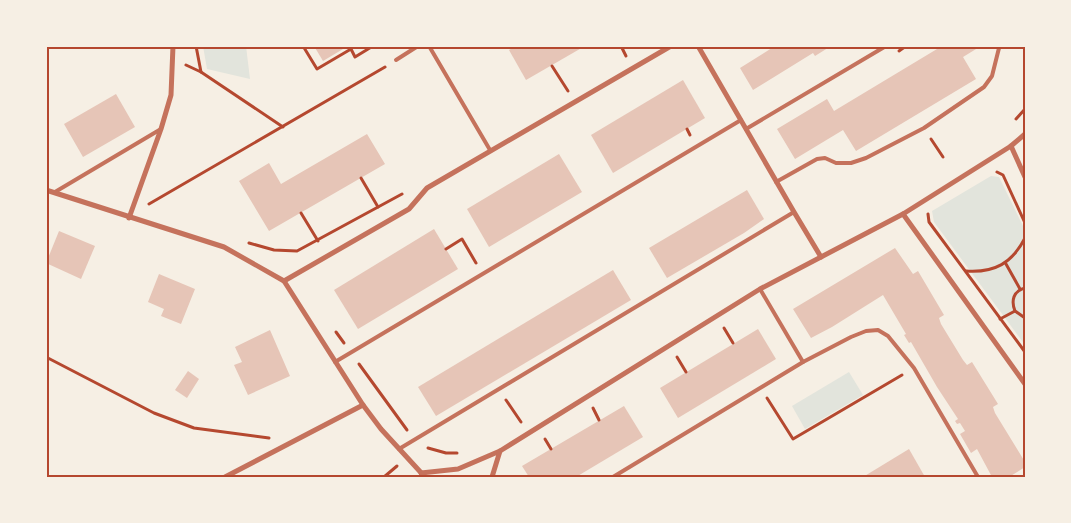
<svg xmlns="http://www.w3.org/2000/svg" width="1071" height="523" font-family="Jost,sans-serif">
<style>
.green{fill:#e2e4dc}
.building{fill:#e6c5b7}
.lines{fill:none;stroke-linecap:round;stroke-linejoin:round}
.path{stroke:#b5482f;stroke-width:3}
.service{stroke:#c5725c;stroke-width:4}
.minor{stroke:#c5725c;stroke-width:5}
.neatline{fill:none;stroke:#b5482f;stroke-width:2}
</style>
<rect width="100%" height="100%" fill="#f6efe4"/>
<g class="green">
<path d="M203,46H246L250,79L207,69Z"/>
<path d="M991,176L999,177L1025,230V345L934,222L932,211Z"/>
<path d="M849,372L863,395L805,429L792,406Z"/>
</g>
<g class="building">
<path d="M314,46H348L323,61Z"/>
<path d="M516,46H585L526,80L509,50Z"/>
<path d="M775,46H831L815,56L813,53L753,90L740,68Z"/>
<path d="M942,46H981L963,57L976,79L856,151L843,130L795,159L777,129L827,99L834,111Z"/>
<path d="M683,80L705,118L613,173L591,135Z"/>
<path d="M116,94L135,127L83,157L64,124Z"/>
<path d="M367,134L385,164L269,231L239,181L269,163L281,184Z"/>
<path d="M559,154L582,192L489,247L467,209Z"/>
<path d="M747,190L764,219L744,233L667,278L649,248Z"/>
<path d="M434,229L458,269L358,329L334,290Z"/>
<path d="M59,231L95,246L81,279L46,263Z"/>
<path d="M895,248L913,274L918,271L944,315L939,318L941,324L963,360L967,365L972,362L998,404L993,407L995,413L1025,462V467L1009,477H992L977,449L971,453L960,434L965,431L960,423L957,424L955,421L958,419L937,387L911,342L909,343L904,335L906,334L883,295L832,327L811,338L793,309Z"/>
<path d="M613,270L631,300L436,416L418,387Z"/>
<path d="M159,274L195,289L181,324L161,316L164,309L148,302Z"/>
<path d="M758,329L776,359L678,418L660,388Z"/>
<path d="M270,330L290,376L248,395L234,365L242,362L235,347Z"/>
<path d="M188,371L199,379L187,398L175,390Z"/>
<path d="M624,406L643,437L576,477H529L522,466Z"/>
<path d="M909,449L925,477H863Z"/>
</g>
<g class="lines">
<g class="path">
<path d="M196,46L201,72"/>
<path d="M303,46L317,69L351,49L355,57L373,46"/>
<path d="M621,46L626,56"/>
<path d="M899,51L906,46"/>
<path d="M186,65L201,72L283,127"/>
<path d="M552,66L568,91"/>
<path d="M1016,119L1025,109"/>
<path d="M687,129L690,135"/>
<path d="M931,139L943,157"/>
<path d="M997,172L1003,175L1025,223"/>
<path d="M361,178L378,207"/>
<path d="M149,204L385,67"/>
<path d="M301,213L318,241"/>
<path d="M928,214L929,222L1025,352"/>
<path d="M249,243L274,250L297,251L402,194"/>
<path d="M446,249L462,239L476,263"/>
<path d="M1006,264L1020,289"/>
<path d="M966,271C995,273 1012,263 1025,238"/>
<path d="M1025,288C1013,291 1011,301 1015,311L1025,318"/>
<path d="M1000,319L1015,311"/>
<path d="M724,328L733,343"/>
<path d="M336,332L344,343"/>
<path d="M46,357L154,413L194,428L269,438"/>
<path d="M677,357L686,372"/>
<path d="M359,364L407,430"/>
<path d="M767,398L793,439L902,375"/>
<path d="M506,400L521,422"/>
<path d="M593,408L599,420"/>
<path d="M545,439L551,449"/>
<path d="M428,448L446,453H457"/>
<path d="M384,477L397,466"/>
<path d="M1024,477H1025"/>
</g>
<g class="service">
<path d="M429,46L490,150"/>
<path d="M396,60L418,46"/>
<path d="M746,129L886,46"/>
<path d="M776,182L817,159L825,158L836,163H851L866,158L924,128L984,87L992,76L999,48L1002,46"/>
<path d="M55,192L161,129"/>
<path d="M760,289L803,362"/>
<path d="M335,362L741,120"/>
<path d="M399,449L794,212"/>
<path d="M613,477L803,362L851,337L866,331L878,330L888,336L914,368L978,477"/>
</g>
<g class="minor">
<path d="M698,46L794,212L821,257"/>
<path d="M1011,146L1025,177"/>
<path d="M46,190L224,247L284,281L363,405L381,429L425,477"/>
<path d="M903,214L1025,384"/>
<path d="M129,218L161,129L171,95L173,46"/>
<path d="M284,281L409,209L427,188L671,46"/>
<path d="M421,473L458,469L500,451L760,289L903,214L1011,146L1025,134"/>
<path d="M225,477L363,405"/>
<path d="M492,477L500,451"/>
</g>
</g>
<rect width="1071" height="523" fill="none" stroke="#f6efe4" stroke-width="95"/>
<rect x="48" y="48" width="976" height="428" class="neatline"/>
</svg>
